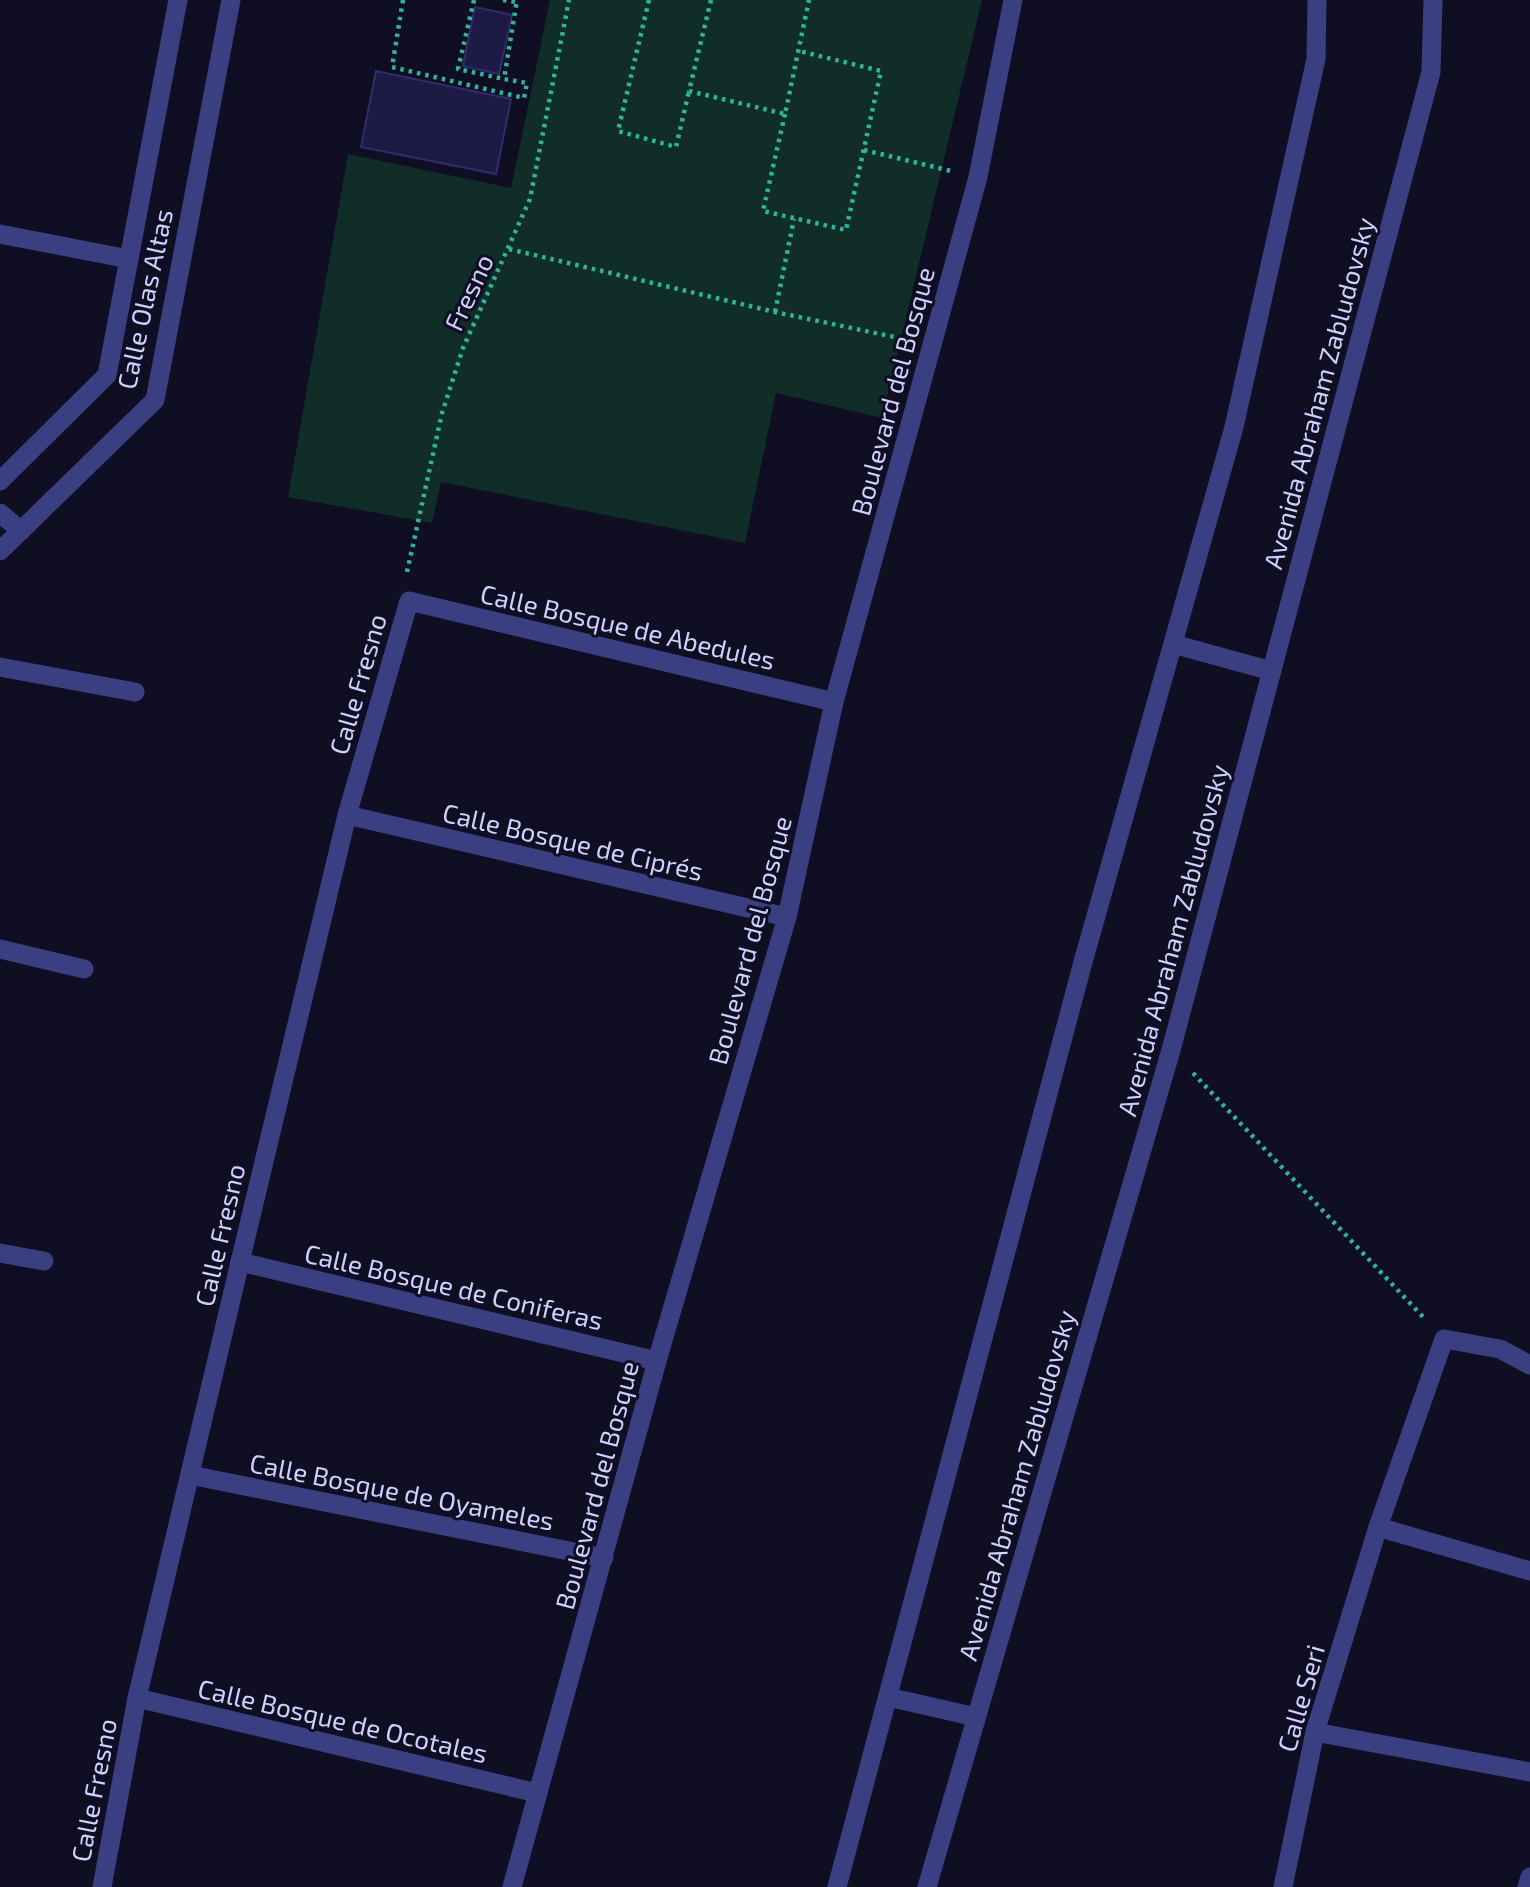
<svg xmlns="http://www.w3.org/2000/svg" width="1530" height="1887" font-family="'Exo 2',sans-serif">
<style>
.green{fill:#112d28}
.building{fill:#1d1a43;stroke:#312c6f;stroke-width:2}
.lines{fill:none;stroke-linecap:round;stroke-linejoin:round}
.path{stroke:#2fb49b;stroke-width:4.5;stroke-dasharray:3.5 5;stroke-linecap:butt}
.minor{stroke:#393f81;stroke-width:19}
.labels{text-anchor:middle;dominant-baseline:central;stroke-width:6;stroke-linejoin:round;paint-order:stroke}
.street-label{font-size:26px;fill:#d0d0ff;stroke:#0f0e23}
</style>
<rect width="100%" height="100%" fill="#0f0e23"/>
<path class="green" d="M550,0H982L882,418L776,393L745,543L441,482L432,523L288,497L348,154L511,188Z"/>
<g class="building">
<path d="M475,7L512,15L499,74L463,66Z"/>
<path d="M376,71L511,99L496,174L361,147Z"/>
</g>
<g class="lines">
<g class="path">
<path d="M403,0L392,67L524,98L527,83L504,79L517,0"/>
<path d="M474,0L458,69L504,79"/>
<path d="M503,0L517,2"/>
<path d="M649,0L618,131L676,147L689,91"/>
<path d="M711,0L689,91L785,114L809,0"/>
<path d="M785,114L763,211L846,230L881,71L799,51"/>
<path d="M864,150L951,171"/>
<path d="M509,249L775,312L904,339"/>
<path d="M775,312L794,219"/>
<path d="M407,572L442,413L463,348L530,199L569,0"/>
<path d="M1193,1073L1425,1319"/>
</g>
<g class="minor">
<path d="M0,234L129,259"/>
<path d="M0,481L107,375L178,0"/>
<path d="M0,513L21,531"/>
<path d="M0,551L155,400L231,0"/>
<path d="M1173,644L1272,671"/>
<path d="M0,667L135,692"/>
<path d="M347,815L787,917"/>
<path d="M0,949L84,969"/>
<path d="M0,1253L44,1261"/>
<path d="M240,1262L657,1361"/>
<path d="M190,1475L604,1558"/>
<path d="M1378,1527L1530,1571"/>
<path d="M888,1697L976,1717"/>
<path d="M137,1698L537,1793"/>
<path d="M1315,1732L1530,1772"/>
<path d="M102,1887L137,1698L240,1262L347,815L409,601L834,702"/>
<path d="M512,1887L657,1361L787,917L834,702L978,177L1013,0"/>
<path d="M837,1887L1083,962L1234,427L1316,59L1317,0"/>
<path d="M927,1887L1171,1050L1431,72L1433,0"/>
<path d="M1283,1887L1315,1732L1378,1527L1444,1339L1500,1349L1530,1365"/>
<path d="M1527,1887L1530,1877"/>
</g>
</g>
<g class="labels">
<g class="street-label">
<text transform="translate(468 292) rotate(-65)">Fresno</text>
<text transform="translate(144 299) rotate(-78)">Calle Olas Altas</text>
<text transform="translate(892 391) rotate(-75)">Boulevard del Bosque</text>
<text transform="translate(1318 393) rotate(-75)">Avenida Abraham Zabludovsky</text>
<text transform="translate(628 626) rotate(13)">Calle Bosque de Abedules</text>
<text transform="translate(357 684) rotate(-74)">Calle Fresno</text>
<text transform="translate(573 841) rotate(13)">Calle Bosque de Ciprés</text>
<text transform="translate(749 940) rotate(-75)">Boulevard del Bosque</text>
<text transform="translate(1172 940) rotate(-75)">Avenida Abraham Zabludovsky</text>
<text transform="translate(219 1235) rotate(-77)">Calle Fresno</text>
<text transform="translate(454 1286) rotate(13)">Calle Bosque de Coniferas</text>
<text transform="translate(596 1485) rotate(-75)">Boulevard del Bosque</text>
<text transform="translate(1016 1485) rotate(-74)">Avenida Abraham Zabludovsky</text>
<text transform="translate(402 1491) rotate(11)">Calle Bosque de Oyameles</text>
<text transform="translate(1300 1698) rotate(-74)">Calle Seri</text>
<text transform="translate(343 1720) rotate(13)">Calle Bosque de Ocotales</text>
<text transform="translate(93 1790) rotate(-79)">Calle Fresno</text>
</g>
</g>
</svg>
